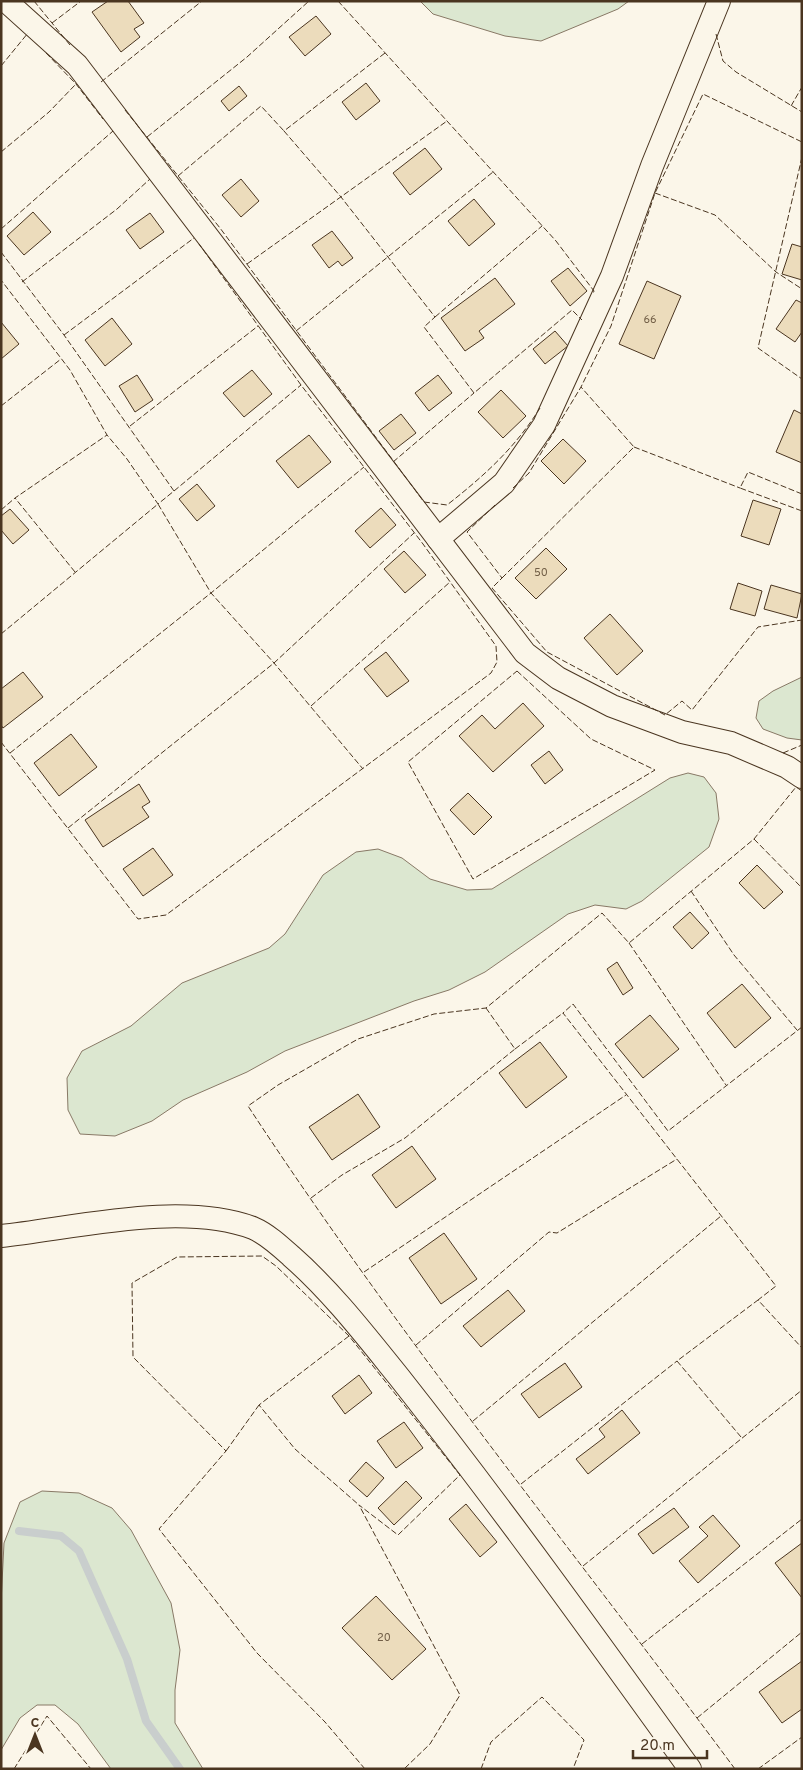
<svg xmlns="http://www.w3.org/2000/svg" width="803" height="1770" font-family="Overpass,sans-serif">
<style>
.green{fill:#dce7d0;stroke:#887966}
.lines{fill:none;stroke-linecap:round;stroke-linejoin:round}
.stream{stroke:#c9cecd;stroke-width:8}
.building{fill:#ecdcbc;stroke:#4a3520}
.street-casing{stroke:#4a3520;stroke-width:24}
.street{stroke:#fbf6e9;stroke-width:22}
.fence{stroke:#4a3520;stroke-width:1;stroke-dasharray:6 2.5;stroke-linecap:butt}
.labels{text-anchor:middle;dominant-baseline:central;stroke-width:4;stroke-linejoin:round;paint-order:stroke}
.number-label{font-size:11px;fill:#725f47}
</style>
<rect width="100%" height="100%" fill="#fbf6e9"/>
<g class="green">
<path d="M420,1H629L618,9L541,41L505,36L433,14Z"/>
<path d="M802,677V740L787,738L763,729L756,718L759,701L773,691Z"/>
<path d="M688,773L704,777L716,793L719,819L709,847L642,901L626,909L595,905L568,914L485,972L449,990L414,1001L285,1051L247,1072L183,1100L152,1121L115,1136L80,1134L68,1110L67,1078L82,1051L131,1026L182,983L269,948L285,934L323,875L356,852L378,849L402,858L430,879L467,890L492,889L670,778Z"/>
<path d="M42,1491L79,1493L112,1508L131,1530L171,1603L180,1650L175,1690V1723L203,1769H111L78,1724L55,1705H37L20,1718L1,1750V1603L4,1543L20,1502Z"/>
</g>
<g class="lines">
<path class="stream" d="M19,1531L61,1536L79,1551L127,1659L146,1721L180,1769"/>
</g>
<g class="building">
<path d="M108,1H128L144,23L134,29L140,37L121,52L92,12Z"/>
<path d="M316,16L331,34L305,56L289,37Z"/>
<path d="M366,83L380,101L356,120L342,102Z"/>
<path d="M239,86L247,96L229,111L221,101Z"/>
<path d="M425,148L442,169L410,195L393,173Z"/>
<path d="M241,179L259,201L241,217L222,195Z"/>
<path d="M474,199L495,224L469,246L448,221Z"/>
<path d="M33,212L51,232L24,255L7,236Z"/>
<path d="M150,213L164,232L140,249L126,230Z"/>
<path d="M332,231L353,258L342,266L338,261L329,268L312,245Z"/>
<path d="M792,244L802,247V280L782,274Z"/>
<path d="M568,268L587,291L570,306L551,281Z"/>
<path d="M495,278L515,304L479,331L484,338L465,351L441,318Z"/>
<path d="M647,281L681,296L654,359L619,344Z"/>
<path d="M796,300L802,303V332L795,342L776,329Z"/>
<path d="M112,318L132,344L105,366L85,340Z"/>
<path d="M1,322L19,344L1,359Z"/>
<path d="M555,331L568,346L545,364L533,349Z"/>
<path d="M252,370L272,394L244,417L223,393Z"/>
<path d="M137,375L153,400L135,412L119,386Z"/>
<path d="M438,375L452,393L429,411L415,393Z"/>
<path d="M501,390L526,416L503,438L478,412Z"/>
<path d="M794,410L802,414V463L776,452Z"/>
<path d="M401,414L416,433L394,450L379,431Z"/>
<path d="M309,435L331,462L298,488L276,461Z"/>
<path d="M563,439L586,461L564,484L541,461Z"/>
<path d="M197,484L215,506L197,521L179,499Z"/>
<path d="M753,500L781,509L769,545L741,536Z"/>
<path d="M381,508L396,525L370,548L355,531Z"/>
<path d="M10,509L29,530L13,544L1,530V516Z"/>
<path d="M546,548L567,569L536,599L515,578Z"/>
<path d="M404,551L426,575L405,593L384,569Z"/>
<path d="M738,583L762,591L755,616L730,609Z"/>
<path d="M771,585L802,594L797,618L764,609Z"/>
<path d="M610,614L643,651L617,675L584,638Z"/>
<path d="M386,652L409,681L387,697L364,669Z"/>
<path d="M23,672L43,697L3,728L1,725V689Z"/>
<path d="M523,703L544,726L493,772L459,736L482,715L495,729Z"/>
<path d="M71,734L97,767L59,796L34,763Z"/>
<path d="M549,751L563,770L545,784L531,765Z"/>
<path d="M139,784L150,802L142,807L149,817L103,847L85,820Z"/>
<path d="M468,793L492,817L474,835L450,810Z"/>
<path d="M153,848L173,875L143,896L123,869Z"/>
<path d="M757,865L783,892L764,909L739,883Z"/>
<path d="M690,912L709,933L692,949L673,927Z"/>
<path d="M617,962L633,988L623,995L607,969Z"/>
<path d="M742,984L771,1018L735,1048L707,1013Z"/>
<path d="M650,1015L679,1049L643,1078L615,1044Z"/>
<path d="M540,1042L567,1077L526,1108L499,1073Z"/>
<path d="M358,1094L380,1127L332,1160L309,1127Z"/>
<path d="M412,1146L436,1179L396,1208L372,1175Z"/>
<path d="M444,1233L477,1279L441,1304L409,1258Z"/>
<path d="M508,1290L525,1311L481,1347L463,1326Z"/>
<path d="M565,1363L582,1387L539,1418L521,1394Z"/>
<path d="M359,1375L372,1393L345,1414L332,1396Z"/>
<path d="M622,1410L640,1433L588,1474L576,1459L605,1437L599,1429Z"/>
<path d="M404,1422L423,1448L396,1468L377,1441Z"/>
<path d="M366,1462L384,1478L367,1497L349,1481Z"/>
<path d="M406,1481L422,1498L394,1525L378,1508Z"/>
<path d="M466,1504L497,1542L480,1557L449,1519Z"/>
<path d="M674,1508L689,1527L653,1554L638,1534Z"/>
<path d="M713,1515L740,1546L698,1583L679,1561L708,1536L699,1527Z"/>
<path d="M802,1543V1598L775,1563Z"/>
<path d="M376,1596L426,1649L392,1680L342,1628Z"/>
<path d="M802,1661V1709L782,1723L759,1692Z"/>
</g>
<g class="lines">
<g class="street-casing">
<g id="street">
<path d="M6,1L77,65L525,653L558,678L612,706L682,732L731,743L787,767L802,777"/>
<path d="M438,539L504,483L544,425L612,276L652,166L719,1"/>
<path d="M1,1236C75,1228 181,1201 253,1228C267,1234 280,1246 291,1256C332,1292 365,1335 399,1377C500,1505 595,1637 690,1769"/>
</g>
</g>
<use href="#street" class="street"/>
<g class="fence">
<path d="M34,1L70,45"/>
<path d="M338,1L556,241L594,291L593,294"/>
<path d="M52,23L81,1"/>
<path d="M716,34L723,61L736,72L802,112"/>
<path d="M46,53L76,84L103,119"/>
<path d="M385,53L284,131L341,197L435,317L424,327L474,393L572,310L582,320"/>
<path d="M1,66L28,33"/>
<path d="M101,82L202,1"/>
<path d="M791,106L802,87"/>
<path d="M125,110L220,228L424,502L447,505C484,476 515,448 540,408"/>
<path d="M147,137L247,57L309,1"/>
<path d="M1,152L49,112L76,84"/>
<path d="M802,157L758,348L802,379"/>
<path d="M178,176L261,106L284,131"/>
<path d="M655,193L715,215L776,272L802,289"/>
<path d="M1,229L113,131"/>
<path d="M1,252L64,335L174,491L158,504L127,459L107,435L70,370L1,280"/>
<path d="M247,264L447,121"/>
<path d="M22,282L117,209L150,179"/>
<path d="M435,317L542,226"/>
<path d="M296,331L493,172"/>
<path d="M64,335L194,238"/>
<path d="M1,406L61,359"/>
<path d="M130,426L258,326"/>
<path d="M634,447L740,488"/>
<path d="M393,462L474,393"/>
<path d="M513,488L529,473L581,387L611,326L655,193L703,94L802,142"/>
<path d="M174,491L301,385"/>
<path d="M802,494L748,472L740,488L802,511"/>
<path d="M495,505L467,532L502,578L492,588L547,652L665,715L682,701L692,710L758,627L802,620"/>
<path d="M1,510L15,498"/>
<path d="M75,572L15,498L107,435"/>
<path d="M502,578L634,447L581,387"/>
<path d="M1,634L158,504L211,593L274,663L363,769"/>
<path d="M517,671L591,739L655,770L473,879L408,762Z"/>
<path d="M311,706L450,582"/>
<path d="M1,742L138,919L166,915L491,673L497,662L496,646L423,544L301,385L199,244"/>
<path d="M10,753L211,593L364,467"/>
<path d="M783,753L802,745"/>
<path d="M68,828L274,663L414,533"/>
<path d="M754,839L802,888"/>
<path d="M691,891L734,955L797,1030"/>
<path d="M629,943L726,1085"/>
<path d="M802,1027L668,1131L573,1004L563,1013L776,1286L758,1300L802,1348"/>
<path d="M515,1049L563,1013"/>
<path d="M311,1198L342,1175L405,1138L515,1049L486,1008"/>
<path d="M364,1272L626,1095"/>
<path d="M349,1336L259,1405L295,1449L359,1505"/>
<path d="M416,1345L549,1232L557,1233L677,1159"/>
<path d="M473,1421L721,1216"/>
<path d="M741,1437L677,1361L758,1300"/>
<path d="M226,1451L259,1405"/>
<path d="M521,1484L677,1361"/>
<path d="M583,1566L802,1390"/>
<path d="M642,1644L802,1519"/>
<path d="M697,1718L802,1632"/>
<path d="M14,1769L47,1716L91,1769"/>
<path d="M365,1769L325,1722L257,1653L159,1529L226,1451L133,1357L132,1283L177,1257L262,1256L276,1266L349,1336L460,1475L398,1535L359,1505L460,1695L430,1744L404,1769"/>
<path d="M481,1769L491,1742L542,1697L584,1740L573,1769"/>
<path d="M735,1769C572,1549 398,1335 248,1106L278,1085L358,1039L434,1014L486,1008L602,913L629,943L754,839L796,787L802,791"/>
<path d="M758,1769L802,1737"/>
</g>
</g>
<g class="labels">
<g class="number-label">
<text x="650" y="320">66</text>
<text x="541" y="573">50</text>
<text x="384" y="1638">20</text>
</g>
</g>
<rect width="803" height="1770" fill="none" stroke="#4a3520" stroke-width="5"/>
<g transform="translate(35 1735)" stroke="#fbf6e9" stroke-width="4" paint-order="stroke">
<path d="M0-4L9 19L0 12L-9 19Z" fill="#4a3520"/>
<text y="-8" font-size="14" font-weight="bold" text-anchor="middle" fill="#4a3520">С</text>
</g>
<path d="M633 1750v8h74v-8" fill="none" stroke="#4a3520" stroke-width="2.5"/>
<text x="640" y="1750" font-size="15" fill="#4a3520" stroke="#fbf6e9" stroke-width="4" paint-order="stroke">20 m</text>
</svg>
